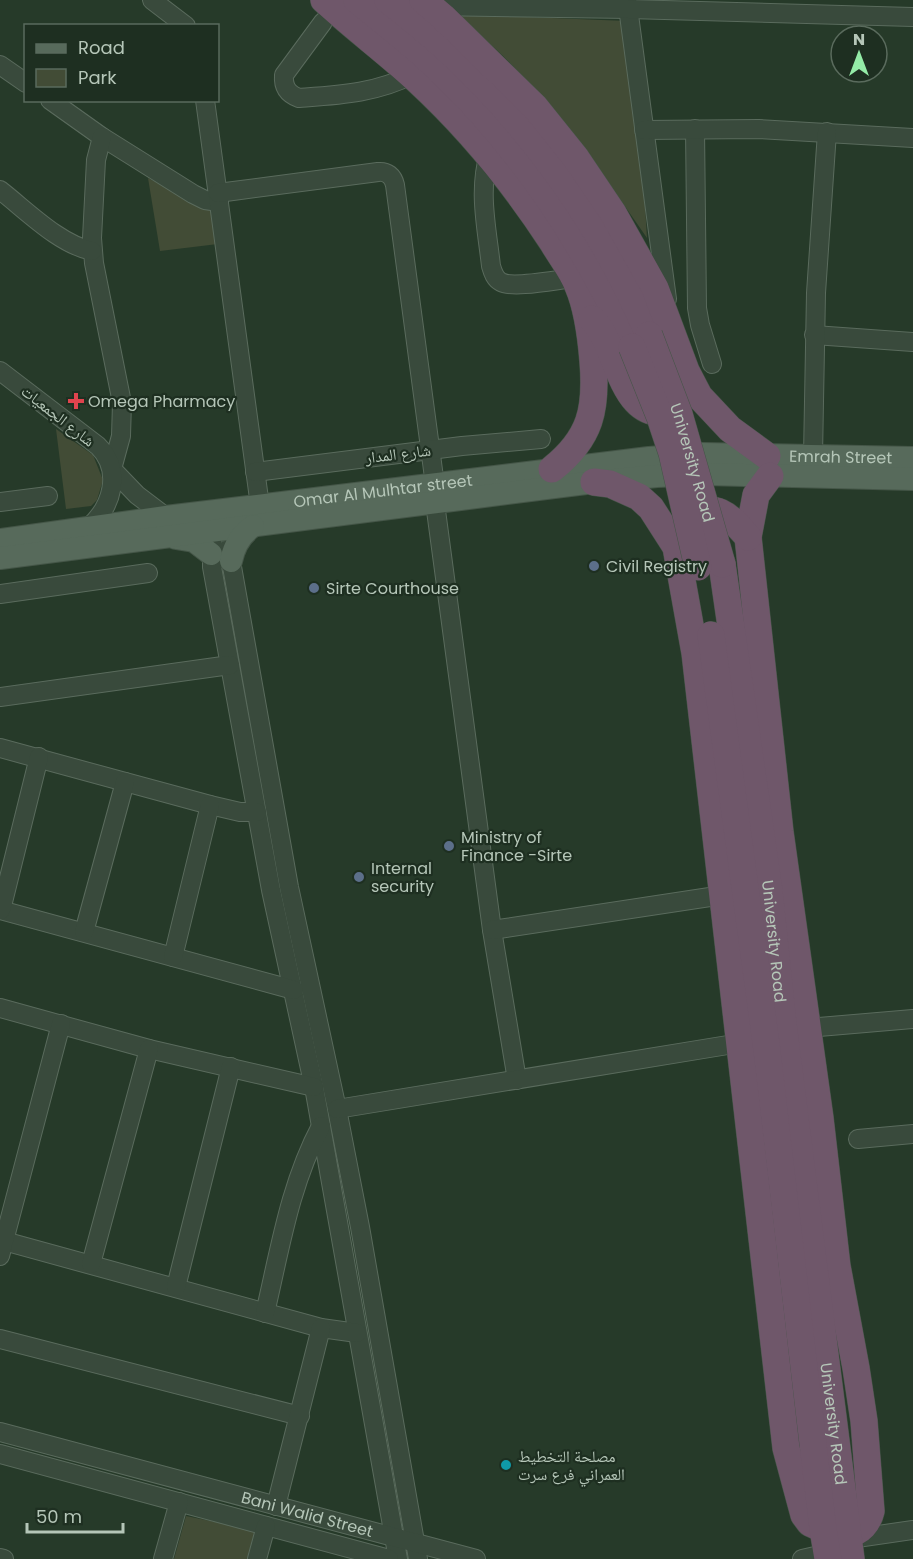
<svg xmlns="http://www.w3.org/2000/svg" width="913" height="1559" font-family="Poppins,'Noto Naskh Arabic',sans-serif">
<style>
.green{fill:#424c36}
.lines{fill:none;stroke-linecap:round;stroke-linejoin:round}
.minor-casing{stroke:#5a6b5d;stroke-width:20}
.major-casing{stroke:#455648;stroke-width:24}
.highway-casing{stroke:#445547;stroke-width:28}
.minor{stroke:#394a3c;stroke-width:18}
.major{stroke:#576a5b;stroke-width:22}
.highway{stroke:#6f576a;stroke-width:27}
.highway-bridge-casing{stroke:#445547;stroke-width:28;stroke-linecap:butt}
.highway-bridge{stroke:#6f576a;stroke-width:27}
.health-dot{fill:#e0444e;stroke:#1e2f21;stroke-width:2}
.service-dot{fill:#5c6f8a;stroke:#1e2f21;stroke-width:2}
.culture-dot{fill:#0f9aa8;stroke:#1e2f21;stroke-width:2}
.labels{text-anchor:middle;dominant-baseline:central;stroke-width:4.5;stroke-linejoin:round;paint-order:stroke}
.poi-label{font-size:16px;fill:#b5c6b8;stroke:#1e2f21;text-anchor:start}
.street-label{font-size:16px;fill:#b5c6b8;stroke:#1e2f21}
</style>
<rect width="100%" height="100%" fill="#263a29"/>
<g class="green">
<path d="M456,14L627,21L643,173L647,238C605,177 563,117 511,64C494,46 475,31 456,14Z"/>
<path d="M148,178L213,212L218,244L160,251Z"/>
<path d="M56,429L93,455L103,480L97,500L91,506L66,509Z"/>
<path d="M186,1516L255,1530L247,1559H174Z"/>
</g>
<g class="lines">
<g class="minor-casing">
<g id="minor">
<path d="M152,0L186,26"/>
<path d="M627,0L667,299"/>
<path d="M431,6L628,9L913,17"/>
<path d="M323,22L284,75C283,87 288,94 299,98C338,95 377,93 411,75"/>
<path d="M0,65L26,83"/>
<path d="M50,100L102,137L193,194L205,200L219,202"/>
<path d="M205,100L260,506"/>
<path d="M695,129L697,308L700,325L712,364"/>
<path d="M644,130L759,129L913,138"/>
<path d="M102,137L96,160L92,238L94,263L122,403L121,436L112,469L137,495L166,517L167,523"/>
<path d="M489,154C478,191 487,229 491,266C493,273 495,279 501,282C513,289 560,279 575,278"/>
<path d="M0,190C27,211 59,244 92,251"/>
<path d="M218,193L378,172C387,171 393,176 395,185L435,485"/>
<path d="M814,335L913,342"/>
<path d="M0,371L98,446C123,471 112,507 88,528"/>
<path d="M813,456L816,293L827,132"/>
<path d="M255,472L462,446L541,439"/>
<path d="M0,502L48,496"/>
<path d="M435,503L492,930L517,1080"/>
<path d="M212,541V567L271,890L314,1087L398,1559"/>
<path d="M226,550L231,561L289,887L337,1109L360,1227L418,1559"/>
<path d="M0,594L148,573"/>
<path d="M0,697L230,665"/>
<path d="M0,748L210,805L240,812H257"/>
<path d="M0,910L294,990"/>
<path d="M1,910L39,757"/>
<path d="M492,930L723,895"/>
<path d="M84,932L125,782"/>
<path d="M173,957L210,805"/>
<path d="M0,1008L149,1049L314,1087"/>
<path d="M807,1028L913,1019"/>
<path d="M337,1109L740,1043"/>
<path d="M858,1139L913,1134"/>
<path d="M0,1240L321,1328L357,1333"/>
<path d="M0,1256L61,1024"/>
<path d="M91,1264L149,1049"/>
<path d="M176,1287L231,1067"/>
<path d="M265,1313C280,1249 290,1184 321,1126"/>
<path d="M0,1339L300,1416"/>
<path id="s1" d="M0,1432L476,1559"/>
<path d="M0,1454L389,1559"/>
<path d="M276,1506L321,1328"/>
<path d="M850,1539L913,1530"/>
<path d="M0,1558L4,1559"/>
<path d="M163,1559L179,1502"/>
<path d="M257,1559L266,1526"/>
<path d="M802,1559L828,1553"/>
</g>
</g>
<g class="major-casing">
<g id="major">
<path d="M176,538L194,541L211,554"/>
<path id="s2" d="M0,540L166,517L649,458L703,454L913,458"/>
<path d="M0,558L594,482L657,476L706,474L913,479"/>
<path d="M231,561C234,546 240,535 253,526"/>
</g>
</g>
<g class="highway-casing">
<g id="highway">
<path d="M324,0C354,28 387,52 417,80C469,128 514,183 553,243C561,257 572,270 578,286C588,309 591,336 593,361C597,409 591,438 552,469"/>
<path d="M357,0C386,23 414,45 441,71C523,150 585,244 632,347"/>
<path d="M388,0C409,17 431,34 451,53C535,131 604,229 649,335"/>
<path d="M423,0L443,17L535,107L576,158L613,213L655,288L686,371L699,396L730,429L767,456"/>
<path d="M592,319C620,346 620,429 676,409"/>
<path d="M770,476L756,495L748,537L780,832L820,1118L837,1266L856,1368L864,1421L871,1511C868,1523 861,1532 848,1534"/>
<path d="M594,482L610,484L639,497L651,508L676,547L695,653L786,1448L804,1515L810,1523L823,1529"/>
<path d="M686,519C714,499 730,516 748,537"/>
<path id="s3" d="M722,564L769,890L783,1023L851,1559"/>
<path d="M711,635L766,1043L823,1529L828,1559"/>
</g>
</g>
<use href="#minor" class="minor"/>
<use href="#major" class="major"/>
<use href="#highway" class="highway"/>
<g class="highway-bridge-casing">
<g id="highway-bridge">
<path id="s4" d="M649,335L679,414L722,564"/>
<path d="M632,347L660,417L672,453L698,567"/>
</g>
</g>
<use href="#highway-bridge" class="highway-bridge"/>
</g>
<path class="health-dot" d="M73 392h6v6h6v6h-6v6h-6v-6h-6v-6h6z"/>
<g class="service-dot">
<circle cx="594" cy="566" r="6"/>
<circle cx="314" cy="588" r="6"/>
<circle cx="449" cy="846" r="6"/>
<circle cx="359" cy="877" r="6"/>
</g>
<circle class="culture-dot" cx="506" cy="1465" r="6"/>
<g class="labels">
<g class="poi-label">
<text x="88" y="401">Omega Pharmacy</text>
<text x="606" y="566">Civil Registry</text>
<text x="326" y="588">Sirte Courthouse</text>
<text x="461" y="837">Ministry of<tspan x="461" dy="18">Finance -Sirte</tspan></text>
<text x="371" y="868">Internal<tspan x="371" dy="18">security</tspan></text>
<text x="518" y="1456">مصلحة التخطيط<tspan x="518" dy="18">العمراني فرع سرت</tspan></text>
</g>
<g class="street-label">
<text transform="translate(58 416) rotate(38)">شارع الجمعيات</text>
<text transform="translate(398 454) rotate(-7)">شارع المدار</text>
<text stroke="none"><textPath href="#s2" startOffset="846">Emrah Street</textPath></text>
<text stroke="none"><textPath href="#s4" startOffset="135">University Road</textPath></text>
<text stroke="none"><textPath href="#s2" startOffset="386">Omar Al Mulhtar street</textPath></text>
<text stroke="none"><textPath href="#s3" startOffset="381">University Road</textPath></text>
<text stroke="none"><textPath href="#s3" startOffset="867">University Road</textPath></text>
<text stroke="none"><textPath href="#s1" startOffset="318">Bani Walid Street</textPath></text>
</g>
</g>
<rect x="24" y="24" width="195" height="78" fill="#1e2f21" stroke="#5a6b5d" stroke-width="1.5"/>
<rect x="36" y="44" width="30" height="9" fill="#576a5b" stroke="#5a6b5d" stroke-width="1.5"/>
<text x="78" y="54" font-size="18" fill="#b5c6b8">Road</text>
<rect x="36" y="69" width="30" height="18" fill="#424c36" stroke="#5a6b5d" stroke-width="1.5"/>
<text x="78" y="84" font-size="18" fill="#b5c6b8">Park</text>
<g transform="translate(859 54)"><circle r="28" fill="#1e2f21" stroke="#5a6b5d" stroke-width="1.5"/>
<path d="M0-4.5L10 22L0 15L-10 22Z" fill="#94eca7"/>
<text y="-9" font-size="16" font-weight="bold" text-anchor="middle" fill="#b5c6b8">N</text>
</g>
<path d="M27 1523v9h96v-9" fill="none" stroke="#b5c6b8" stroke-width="3"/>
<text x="36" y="1523" font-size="18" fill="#b5c6b8" stroke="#1e2f21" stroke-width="4.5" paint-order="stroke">50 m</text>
</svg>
